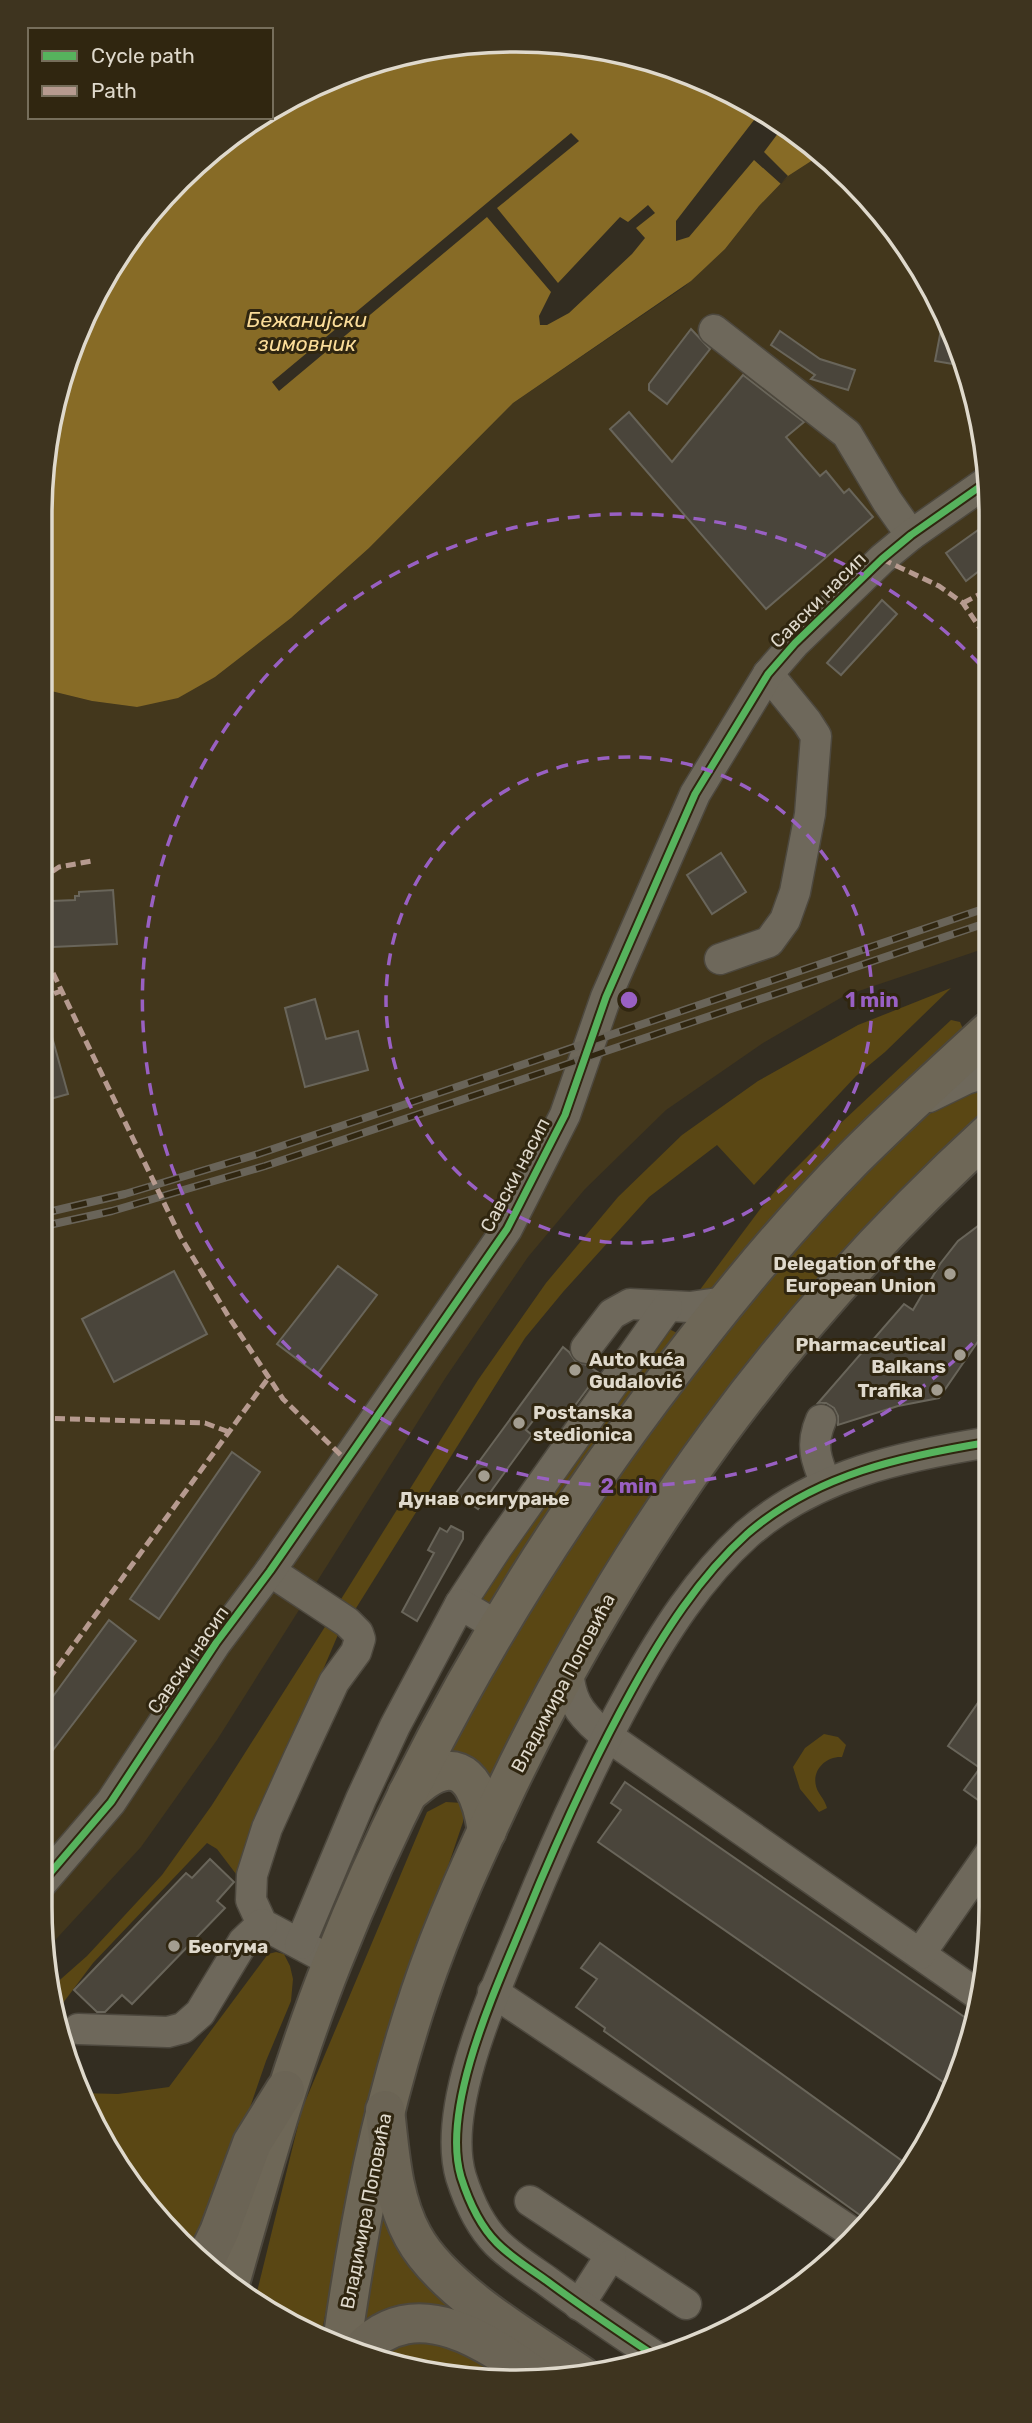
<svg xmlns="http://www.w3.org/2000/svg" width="1032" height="2423" font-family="Rubik,sans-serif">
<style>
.built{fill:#43371c}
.green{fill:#5a4714}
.water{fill:#876b26}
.pier{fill:#332d21}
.building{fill:#4a453b;stroke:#69655a;stroke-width:2}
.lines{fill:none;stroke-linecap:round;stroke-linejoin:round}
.minor-casing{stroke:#4d483e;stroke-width:33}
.major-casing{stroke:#4d483e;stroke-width:42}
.highway-casing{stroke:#4d483e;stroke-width:42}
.minor{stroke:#6e685b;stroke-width:30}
.major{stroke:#6e6757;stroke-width:38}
.highway{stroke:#6b6455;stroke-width:38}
.rail-casing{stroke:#696459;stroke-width:8}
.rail{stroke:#302610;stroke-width:5;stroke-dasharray:16;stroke-linecap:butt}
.quiet{stroke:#b69a8f;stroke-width:5;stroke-dasharray:10 5;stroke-linecap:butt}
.cycleway-casing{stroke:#302610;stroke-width:11}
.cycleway{stroke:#56b35d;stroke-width:7}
.ring{fill:none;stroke:#9960c3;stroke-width:3.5;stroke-dasharray:12 9}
.poi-dot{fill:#a39d90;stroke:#302610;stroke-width:2.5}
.labels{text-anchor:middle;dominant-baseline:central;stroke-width:6;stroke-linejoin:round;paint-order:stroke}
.street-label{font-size:19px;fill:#dfd9cc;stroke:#302610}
.poi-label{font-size:19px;font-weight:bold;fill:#dfd9cc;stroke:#302610;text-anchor:end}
.water-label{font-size:21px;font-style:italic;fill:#fadc99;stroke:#302610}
.rim{fill:none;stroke:#dfd9cc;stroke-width:3.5}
.centre{fill:#9960c3;stroke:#302610;stroke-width:3.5}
.ring-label{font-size:21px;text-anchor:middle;font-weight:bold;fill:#9960c3;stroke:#302610;stroke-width:6;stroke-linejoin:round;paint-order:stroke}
</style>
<rect width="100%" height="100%" fill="#332d21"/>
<path class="built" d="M819,156L893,226L955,334L988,454L989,947L844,996L763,1043L666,1110L585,1189L528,1257L446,1377L217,1740L141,1847L47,1949L40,1907V692L51,691L92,701L137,707L215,677L291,618L369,548L513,403L684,287L725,249L759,206L788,176Z"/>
<g class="green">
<path d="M951,988L885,1052L856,1076L754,1185L717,1145L649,1197L563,1292L525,1338L353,1613L338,1604L478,1380L546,1283L618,1197L682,1135L758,1081L858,1025Z"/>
<path d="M951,1020L960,1022L964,1031L716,1290L699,1291L761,1208L786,1178L842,1122Z"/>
<path d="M989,1081V1109L923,1171L491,1780L441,1763L549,1574L682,1383L821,1215L917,1120L941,1103Z"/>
<path d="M665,1327L679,1334L491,1605L479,1598Z"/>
<path d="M328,1622L340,1630L236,1874L217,1849L207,1843L93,1963L57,2011L53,1986L87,1956L162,1875L212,1805Z"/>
<path d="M824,1734L838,1737L846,1745L842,1757C823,1756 808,1775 819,1793C822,1798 825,1801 827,1808L819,1812L800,1789L793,1767L805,1748Z"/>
<path d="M446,1802L463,1803V1822L371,2094L321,2335L278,2319L255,2300L302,2109L427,1812Z"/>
<path d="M276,1952L284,1954L290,1966L293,1979L291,2001L266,2061L225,2180L194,2249L158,2220L104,2145L80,2093L118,2094L169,2087L268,1954Z"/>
<path d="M384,2192L484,2331L360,2333Z"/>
<path d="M432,2334L516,2383L424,2374L371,2354Z"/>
</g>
<path class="water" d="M485,41L578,44L669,66L781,121L819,156L788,176L759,206L725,249L691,281L513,403L369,548L291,618L215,677L178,698L137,707L92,701L51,691L40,692V516L66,363L104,278L159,202L227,138L261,117H271V111L306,89L393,56Z"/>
<g class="pier">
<path d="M761,111L785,124L764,152L788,176L781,184L754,160L689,237L676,241V221Z"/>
<path d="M571,133L579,141L497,208L558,283L620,217L628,222L648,205L655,213L636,228L645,238L632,254L569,313L547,325H540L539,316L551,292L487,217L279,391L272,382Z"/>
</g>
<g class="building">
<path d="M944,314L958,342L953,364L935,361Z"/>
<path d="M691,329L710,349L667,404L649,390V384Z"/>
<path d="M780,331L820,359L855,370L848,390L811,379L815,375L771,345Z"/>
<path d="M743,375L804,422L786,437L820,476L826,471L844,493L849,489L873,517L766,609L610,429L629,412L672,462Z"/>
<path d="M988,523V564L966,581L946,553Z"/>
<path d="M882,600L897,614L841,675L827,663Z"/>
<path d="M721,853L746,892L712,914L687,875Z"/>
<path d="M113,890L117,944L53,947L52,901L75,900V896H79V892Z"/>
<path d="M315,999L326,1039L358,1031L368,1070L305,1087L285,1008Z"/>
<path d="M45,1012L68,1094L40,1102V1013Z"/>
<path d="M990,1217V1324L939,1398L898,1406L838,1425V1416L834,1408L826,1403H818L904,1304L913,1310L940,1264L958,1241Z"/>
<path d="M338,1266L377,1295L317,1374L277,1344Z"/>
<path d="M174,1271L207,1334L114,1382L82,1319Z"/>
<path d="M563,1347L569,1352L576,1362L587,1365L599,1373L565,1419L545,1405L526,1430L532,1435L478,1509L456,1493Z"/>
<path d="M232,1452L260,1472L159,1619L130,1599Z"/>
<path d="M451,1526L463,1532V1539L417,1621L402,1612L434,1553L428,1550L440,1528L447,1532Z"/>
<path d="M109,1620L136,1641L40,1767V1704L47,1695L51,1699Z"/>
<path d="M991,1684V1787L981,1802L964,1790L980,1768L948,1746Z"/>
<path d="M625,1782L973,2023L966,2060L953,2089L598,1842L621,1810L611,1803Z"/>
<path d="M210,1859L234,1882L217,1901L225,1908L132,2004L122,1995L105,2012H97L74,1990L186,1873L192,1878Z"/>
<path d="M600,1943L912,2168L874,2220L871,2223L604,2031L605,2028L576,2007L597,1979L581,1968Z"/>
</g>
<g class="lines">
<g class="minor-casing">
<g id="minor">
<path d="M714,330L847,434L887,501L911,535"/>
<path d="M720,959L769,942L785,920L795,892L810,814L816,736L807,722L768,674"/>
<path d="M929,1097L966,1079L989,1072"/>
<path d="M586,1348L612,1314L630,1304L690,1307L725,1302"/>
<path d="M821,1420C810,1445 816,1460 826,1484"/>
<path d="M270,1571L347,1622L358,1633L360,1639L356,1652L334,1682L299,1757L267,1828L252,1875L251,1900L262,1924L333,1962"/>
<path d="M460,1604L498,1546L667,1307"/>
<path d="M568,1669C570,1699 578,1712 600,1731L977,1994"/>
<path d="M40,1885L111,1802L216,1643L270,1571L507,1229L565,1115L606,997L695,794L768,674L795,643L882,559L911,535L988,481"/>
<path d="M300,1944L361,1799L395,1726L460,1604L497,1626"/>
<path d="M920,1954L991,1852"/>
<path d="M493,1992L856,2235"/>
<path d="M78,2029L168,2032L183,2028L200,2013L243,1942L262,1924"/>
<path d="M530,2201L686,2304"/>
<path d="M579,2305L611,2255"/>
<path d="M655,2356C619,2332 582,2307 547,2281C530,2269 511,2257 497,2243C480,2226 468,2199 461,2177C440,2106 498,1984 525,1918C557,1840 591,1764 632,1690C663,1634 699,1577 747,1534C816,1474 903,1456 990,1442"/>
</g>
</g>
<g class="major-casing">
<g id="major">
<path d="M407,1794C416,1787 425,1778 435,1774C472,1758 483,1805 487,1831"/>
<path d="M231,2280C262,2172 291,2066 333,1961C413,1759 522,1572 652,1398C714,1315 780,1233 853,1159C897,1115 943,1073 989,1031"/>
<path d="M342,2343C359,2222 381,2109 420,1993C444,1922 476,1853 508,1785C629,1534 784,1320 990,1132"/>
</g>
</g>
<g class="highway-casing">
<g id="highway">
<path d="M385,2110C390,2152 392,2198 413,2236C442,2290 531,2342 582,2376"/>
<path d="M206,2259L219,2232L252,2143L285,2090"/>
<path d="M361,2350C417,2291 489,2343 540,2380"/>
</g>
</g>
<use href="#minor" class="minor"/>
<use href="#major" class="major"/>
<use href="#highway" class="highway"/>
<g class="rail-casing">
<g id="rail">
<path d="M40,1214L125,1194L258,1154L989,907"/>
<path d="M40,1227L112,1211L265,1166L989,922"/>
</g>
</g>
<use href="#rail" class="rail"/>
<g class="quiet">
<path d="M882,559L939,586L963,603L988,640"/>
<path d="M963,603L988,590"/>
<path d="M40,880L59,867L92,861"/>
<path d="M40,946L180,1236L230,1319L283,1399L347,1461"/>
<path d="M40,999L61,991"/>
<path d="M40,1418L205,1423L229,1432"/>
<path d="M40,1691L269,1377"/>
</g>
<g class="cycleway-casing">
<g id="cycleway">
<path d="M40,1885L111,1802L216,1643L270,1571L507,1229L565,1115L606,997L695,794L768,674L795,643L882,559L911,535L988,481"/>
<path d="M655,2356C619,2332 582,2307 547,2281C530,2269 511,2257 497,2243C480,2226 468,2199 461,2177C440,2106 498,1984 525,1918C557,1840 591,1764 632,1690C663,1634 699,1577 747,1534C816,1474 903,1456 990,1442"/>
</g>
</g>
<use href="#cycleway" class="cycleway"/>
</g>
<g class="ring">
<circle cx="629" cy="1000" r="243"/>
<path d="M987 1328A486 486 0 1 1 987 672"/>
</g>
<g class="poi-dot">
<circle cx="950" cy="1274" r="7"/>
<circle cx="960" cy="1355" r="7"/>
<circle cx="575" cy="1370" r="7"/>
<circle cx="937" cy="1390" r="7"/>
<circle cx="519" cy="1423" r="7"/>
<circle cx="484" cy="1476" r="7"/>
<circle cx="174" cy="1946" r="7"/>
</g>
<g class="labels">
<g class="street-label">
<text transform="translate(818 600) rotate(-45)">Савски насип</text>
<text transform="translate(515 1175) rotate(-62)">Савски насип</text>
<text transform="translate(188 1660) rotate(-55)">Савски насип</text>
<text transform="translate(563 1683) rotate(-62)">Владимира Поповића</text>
<text transform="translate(366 2211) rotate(-79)">Владимира Поповића</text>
</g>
<g class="poi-label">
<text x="936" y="1263">Delegation of the<tspan x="936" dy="22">European Union</tspan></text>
<text x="946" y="1344">Pharmaceutical<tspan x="946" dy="22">Balkans</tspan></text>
<text x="589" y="1359" text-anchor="start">Auto kuća<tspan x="589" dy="22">Gudalović</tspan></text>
<text x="923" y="1390">Trafika</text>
<text x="533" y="1412" text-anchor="start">Postanska<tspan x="533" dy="22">stedionica</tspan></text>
<text x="484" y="1498" text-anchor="middle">Дунав осигурање</text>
<text x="188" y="1946" text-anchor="start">Беогума</text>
</g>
<g class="water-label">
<text x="307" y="319">Бежанијски<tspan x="307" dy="24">зимовник</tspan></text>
</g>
</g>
<path d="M0 0H1032V2423H0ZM515 52H516A463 463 0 0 1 979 515V1907A463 463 0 0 1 516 2370H515A463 463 0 0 1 52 1907V515A463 463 0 0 1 515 52Z" fill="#3e341f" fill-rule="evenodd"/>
<path class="rim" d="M515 52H516A463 463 0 0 1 979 515V1907A463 463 0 0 1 516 2370H515A463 463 0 0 1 52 1907V515A463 463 0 0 1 515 52Z"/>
<circle cx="629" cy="1000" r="10" class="centre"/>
<g class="ring-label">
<text x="872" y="1007">1 min</text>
<text x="629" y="1493">2 min</text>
</g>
<rect x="28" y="28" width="245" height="91" fill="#302610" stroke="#766e5b" stroke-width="2"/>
<rect x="42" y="51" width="35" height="10" fill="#56b35d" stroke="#766e5b" stroke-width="2"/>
<text x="91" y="63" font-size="21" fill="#dfd9cc">Cycle path</text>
<rect x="42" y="86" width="35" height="10" fill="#b69a8f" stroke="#766e5b" stroke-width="2"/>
<text x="91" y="98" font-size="21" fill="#dfd9cc">Path</text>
</svg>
